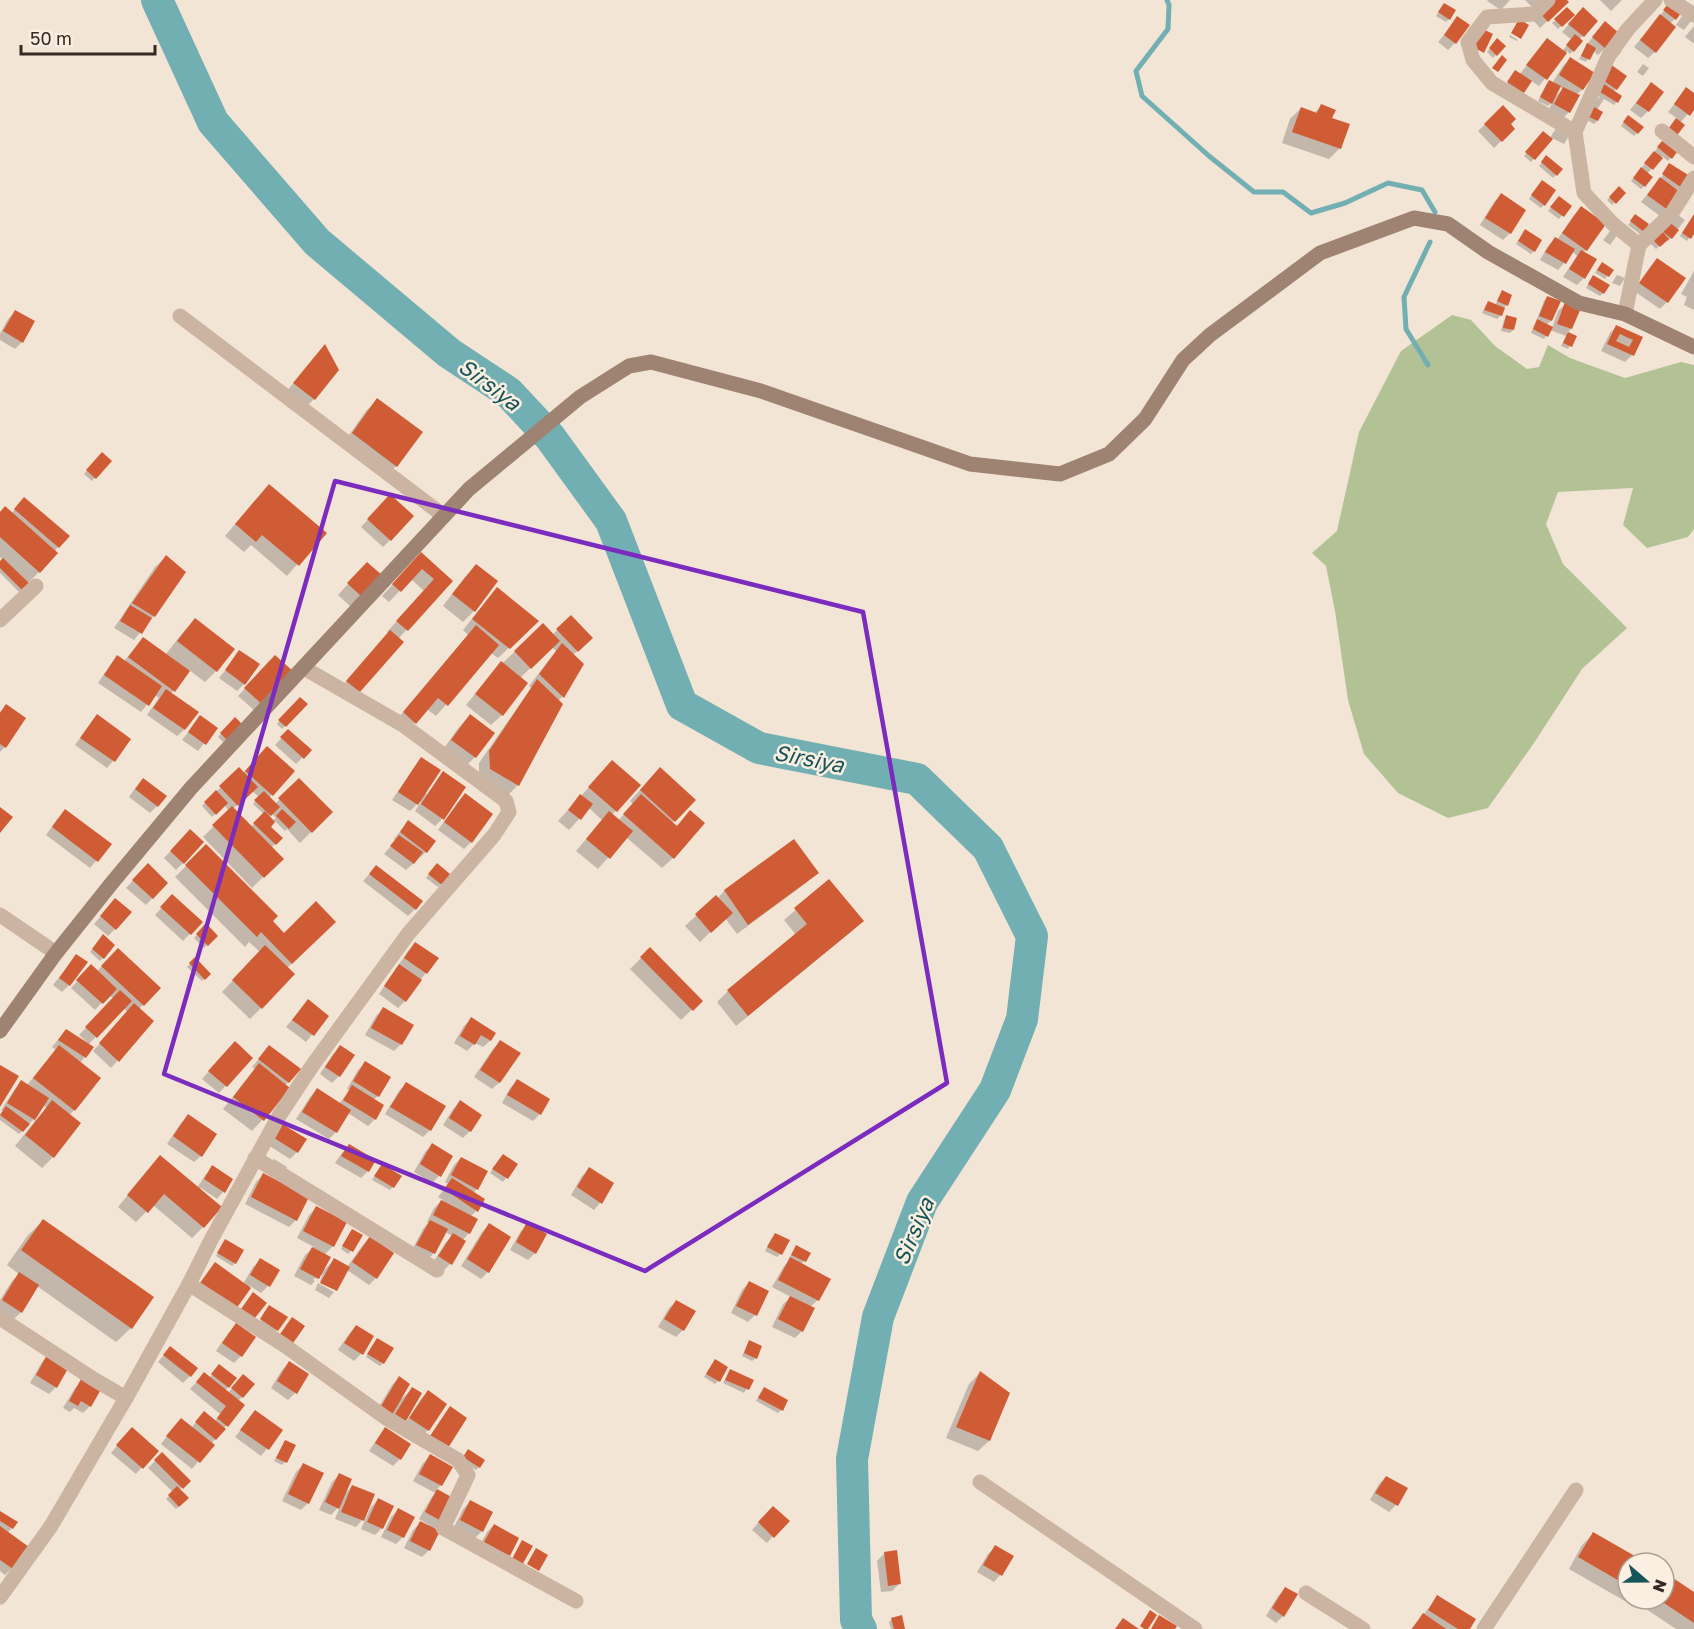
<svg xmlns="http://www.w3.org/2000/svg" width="1694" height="1629" font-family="'Golos Text',sans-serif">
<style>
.green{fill:#b2c294}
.shadow{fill:#0003;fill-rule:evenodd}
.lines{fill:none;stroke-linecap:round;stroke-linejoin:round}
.stream{stroke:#72afb2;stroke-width:5}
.river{stroke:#72afb2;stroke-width:32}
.building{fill:#d05c35;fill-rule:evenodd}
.street{stroke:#cbb4a1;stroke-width:15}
.secondary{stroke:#9f8372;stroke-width:15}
.marked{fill:none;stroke:#7b2cbf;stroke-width:4.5;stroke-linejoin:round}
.labels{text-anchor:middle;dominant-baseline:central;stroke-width:5;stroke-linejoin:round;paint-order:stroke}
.water-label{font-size:22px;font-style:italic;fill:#175459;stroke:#faefe1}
</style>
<rect width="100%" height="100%" fill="#f3e5d5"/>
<path class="green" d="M1452,315L1471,320L1495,346L1527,369L1539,367L1548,345L1570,358L1625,378L1681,362L1694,365V529L1688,537L1647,548L1623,525L1633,488L1558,492L1546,524L1563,564L1627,628L1582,669L1534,743L1488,808L1448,818L1398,793L1364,754L1348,700L1335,611L1326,566L1312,553L1337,531L1359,432L1401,351Z"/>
<g class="shadow">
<path d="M1488,0H1510L1501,10L1487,1Z"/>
<path d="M1525,0H1539L1532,7Z"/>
<path d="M1565,0L1567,2L1540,28L1533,20Z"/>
<path d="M1600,0H1622L1611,11Z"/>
<path d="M1668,6L1675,19L1669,24L1655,52L1648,58L1634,47Z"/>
<path d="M1441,8L1449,19L1446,22L1436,16Z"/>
<path d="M1567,9L1572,15L1558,29L1552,23Z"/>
<path d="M1576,16L1596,21L1579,40L1581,41L1573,51L1570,54L1567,51L1539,86L1530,80L1520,95L1506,86L1512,75H1519L1547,40L1562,51L1572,40L1562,32Z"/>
<path d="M1682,16L1691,21L1684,30L1676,25Z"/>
<path d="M1458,18L1455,43L1448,50L1438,42Z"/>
<path d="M1694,26V43H1693L1685,37Z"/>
<path d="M1599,30L1605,48L1598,55L1593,51L1586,62L1579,59L1587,45H1586Z"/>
<path d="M1510,35L1518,40L1517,41L1509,37Z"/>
<path d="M1497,40L1504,46L1493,58L1487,52Z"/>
<path d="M1618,48L1622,51L1610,66L1616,89L1613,92L1620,97L1614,105L1604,99L1597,110V121L1594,124L1587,120L1595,102L1600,97L1598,95V81Z"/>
<path d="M1570,59L1593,73L1582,90L1576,95L1569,112L1562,119L1548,111L1553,101L1548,106L1538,101L1546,85L1549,82L1552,83L1563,66ZM1559,86L1563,89L1554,98Z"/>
<path d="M1643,64L1649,68L1643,76L1637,72Z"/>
<path d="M1651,84L1648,111L1641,118L1630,110Z"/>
<path d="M1686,89L1694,95V107L1680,123H1673L1678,119L1668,112Z"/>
<path d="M1321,106L1330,119L1340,148L1329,159L1282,143L1290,119L1301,108L1314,113Z"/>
<path d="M1503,107L1509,124L1513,129L1494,148L1478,131Z"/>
<path d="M1625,120L1637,133L1634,136L1621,126Z"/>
<path d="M1557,127L1570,134L1564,144L1552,138L1531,162L1524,156L1540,136L1549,139Z"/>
<path d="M1659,146L1675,153L1668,161L1662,156L1647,174L1644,186L1641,189L1631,181Z"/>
<path d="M1546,157L1561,169L1553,178L1539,166Z"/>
<path d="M1669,165L1681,187L1676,191L1679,193L1660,216L1641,202L1661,178Z"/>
<path d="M1539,185L1544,205L1541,208L1529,199Z"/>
<path d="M1619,188L1624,193L1612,205L1607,200Z"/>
<path d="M1501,195L1510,233L1503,240L1480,225L1494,202Z"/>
<path d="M1556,201L1570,206L1559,219L1548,211Z"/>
<path d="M1581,208L1586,250L1583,253L1584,278L1577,285L1563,277L1577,256L1572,251L1564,263L1558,270L1540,260L1548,246L1555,239L1557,240L1574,215Z"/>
<path d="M1678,215L1685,220L1671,238L1668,241L1666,239L1656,249L1649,242Z"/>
<path d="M1694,215V231L1687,241L1680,236Z"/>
<path d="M1633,219L1643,231L1640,234L1628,225Z"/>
<path d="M1611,230L1618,234L1610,245L1603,240Z"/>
<path d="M1523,234L1534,251L1531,254L1516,244Z"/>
<path d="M1657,260L1684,278L1667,302L1660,309L1634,291L1650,267Z"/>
<path d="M1599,267L1612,270L1605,279L1595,273Z"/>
<path d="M1694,271V310L1684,305L1687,297L1681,294Z"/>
<path d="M1617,275L1625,278L1620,286L1612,283Z"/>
<path d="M1590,280L1603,293L1600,296L1586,288Z"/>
<path d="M1502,292L1506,305L1500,316L1497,319L1482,313L1488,302L1495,305Z"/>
<path d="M1547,298L1559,302L1551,321L1546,325L1552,328L1558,311L1565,304L1571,329L1567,333L1575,337L1568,349L1561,346L1566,336L1550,330L1544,339L1531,333L1535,324L1539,320L1537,319L1544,301Z"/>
<path d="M15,312L22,342L15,349L0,340V334L8,319Z"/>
<path d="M1507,317L1513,330L1510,333L1501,331L1504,320Z"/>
<path d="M1617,326L1641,338L1632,355L1625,362L1601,351L1610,333Z"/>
<path d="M318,353L314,399L307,406L287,391Z"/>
<path d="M377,400L396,466L386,477L342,445L366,411Z"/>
<path d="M102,454L110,461L92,481L84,474Z"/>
<path d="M258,497L324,533L287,576L251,545L244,552L225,536Z"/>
<path d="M383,503L390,540L383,547L361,527Z"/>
<path d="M18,506L58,547L39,572L19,592L0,573V563L3,560L0,557V513L11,514Z"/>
<path d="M421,554L451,581L398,639L359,691L348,702L337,692L388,634L387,632L424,591L411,579L389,602L382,596Z"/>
<path d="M166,557L154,616L134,640L114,628L155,567Z"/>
<path d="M476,566L474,611L463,622L443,606L465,577Z"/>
<path d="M356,575L362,597L351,607L338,595Z"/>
<path d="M498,589L526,632L498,658L491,653L436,716L427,709L404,733L393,724L468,635L463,630L487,600Z"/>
<path d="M571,617L591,638L573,655L582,664L562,697L558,701L561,704L518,785L507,796L479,780V763L531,688L529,686L556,651L552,647L520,678L502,715L491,725L466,705L491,674L543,625L552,635Z"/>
<path d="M195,620L233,650L216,671L205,682L189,670L171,694L184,730L177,736L147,715L159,698L155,695L141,712L98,683L111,664L118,657L124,661L143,639L166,654L184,631Z"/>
<path d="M240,652L244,684L237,691L219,678Z"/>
<path d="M268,664L292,672L255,711L238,696Z"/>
<path d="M300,699L306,704L282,729L277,724Z"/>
<path d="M6,706L5,747L0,752V712Z"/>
<path d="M97,716L113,761L107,768L75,745L91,723Z"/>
<path d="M470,716L475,757L464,768L442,751L459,727Z"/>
<path d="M200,717L216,728L198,751L182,740Z"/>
<path d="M235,719L241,725L224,743L218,737Z"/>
<path d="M288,731L310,750L296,764L275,745Z"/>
<path d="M260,755L293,772L269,798L275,804L299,780L331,812L300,843L287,829L285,831L275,821L269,827L281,838L271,848L281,859L252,888L203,837L229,811L224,805L212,817L202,806L239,769L243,773ZM252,791L259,797L253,804L264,814L251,827L233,809ZM272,814L276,818L272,821L268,817Z"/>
<path d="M422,759L425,792L427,794L444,773L442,819L435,826L415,811L421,802L420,801L410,811L392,800L415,766Z"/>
<path d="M602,773L639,785L612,815L618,821L633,804L630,801L649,780L694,800L672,823L673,858L662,868L626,837L598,869L576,851L602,820L589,808L569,830L558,821Z"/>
<path d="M136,787L157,806L150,813L129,797Z"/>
<path d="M465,795L471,842L464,849L438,830L458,802Z"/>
<path d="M58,818L109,845L90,868L46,835Z"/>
<path d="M408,822L426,852L406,870L384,854L395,841L394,839L402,829Z"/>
<path d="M190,831L183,863L176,870L164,858Z"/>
<path d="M794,841L817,873L806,883L737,934L725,918L700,942L685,926L716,897L718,898L724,891Z"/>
<path d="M206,846L284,935L334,922L287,968L261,1008L250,1019L222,992L260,952L249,942L245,947L175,877Z"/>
<path d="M148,865L166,883L146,905L126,888Z"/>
<path d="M376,867L415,909L408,916L363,881Z"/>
<path d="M434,868L441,884L438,887L426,878Z"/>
<path d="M829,881L862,921L851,932L736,1026L717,1002L728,991L796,935L784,920Z"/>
<path d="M166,903L201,922L183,941L155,915Z"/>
<path d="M109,907L115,929L108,936L94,924Z"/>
<path d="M206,926L216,936L204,948L194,938Z"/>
<path d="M100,939L103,958L100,961L90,952Z"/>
<path d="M415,944L436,959L405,1001L398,1008L379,994L393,973L399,967L398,966L408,951Z"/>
<path d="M650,949L701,1001L681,1020L630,969Z"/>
<path d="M118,950L159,988L139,1009L152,1021L111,1068L93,1051L128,1012L123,1008L88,1045L92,1048L80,1063L74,1110L69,1116L53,1157L42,1168L15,1146L35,1121L33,1120L19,1134L0,1120V1115L3,1111L1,1110L15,1089L21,1082L27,1085L56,1050L52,1047L66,1030L88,1043L79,1035L114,999L109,995L95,1010L71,988L91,966L97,971ZM43,1105L47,1108L36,1120L34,1118Z"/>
<path d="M77,956L69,985L62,992L53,985Z"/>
<path d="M195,959L209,974L202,981L187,967Z"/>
<path d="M308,1001L327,1016L306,1042L286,1027Z"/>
<path d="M383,1009L401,1044L394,1051L365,1035L376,1016Z"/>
<path d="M471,1019L494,1033L490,1041L483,1047L475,1043L467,1051L454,1043L464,1026Z"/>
<path d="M500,1042L499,1083L492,1089L474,1077L493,1049Z"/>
<path d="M340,1047L339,1076L332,1083L320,1074L333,1054Z"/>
<path d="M228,1050L251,1058L219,1093L202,1079Z"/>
<path d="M263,1054L288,1082L285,1086L288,1088L262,1120L252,1131L223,1109L255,1069L252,1067Z"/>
<path d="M365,1063L378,1096L373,1100L375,1119L368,1126L348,1113L336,1132L329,1139L296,1119L310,1097L317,1090L339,1104L350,1090L347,1089L358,1070Z"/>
<path d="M517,1081L540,1114L533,1121L502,1103L510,1088Z"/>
<path d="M406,1084L430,1130L423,1137L385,1114L399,1091Z"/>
<path d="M460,1102L480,1115L470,1131L463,1138L443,1125L453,1109Z"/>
<path d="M188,1116L201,1156L194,1162L167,1144L181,1123Z"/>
<path d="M282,1126L297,1152L290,1159L268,1145Z"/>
<path d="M432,1145L439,1176L432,1183L414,1172L425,1152Z"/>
<path d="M349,1146L374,1161L368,1171L361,1178L335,1163L342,1153Z"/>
<path d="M461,1158L477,1189L473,1193L476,1211L470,1217L476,1220L469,1233L462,1241L450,1264L443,1271L432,1264L446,1242L452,1236L445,1232L434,1253L427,1260L411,1252L423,1229L428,1223L427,1222L434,1208L443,1200L438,1197L448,1184L445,1182L454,1165Z"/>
<path d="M274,1159L287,1167L284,1172L271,1162Z"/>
<path d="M500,1159L516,1165L503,1182L490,1173Z"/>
<path d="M213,1167L223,1192L217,1199L201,1188L199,1190L203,1227L192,1238L153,1205L136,1222L118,1207L150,1168L197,1188L206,1174Z"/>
<path d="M379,1169L393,1187L390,1190L372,1180Z"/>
<path d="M589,1169L612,1183L600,1203L594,1210L571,1195L582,1176Z"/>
<path d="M263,1175L296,1220L289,1227L245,1204L256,1182Z"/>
<path d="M316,1208L333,1246L324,1255L322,1272L334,1260L347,1267L363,1245L370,1238L376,1278L369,1285L347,1270L335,1291V1289L320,1281L323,1273L317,1279L315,1278L313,1280L315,1281L311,1285L294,1276L305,1255L314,1247L297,1238L309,1215Z"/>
<path d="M43,1221L131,1328L116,1342L37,1286L21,1312L14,1319L0,1310V1300L12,1281L19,1274L7,1265L28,1235Z"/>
<path d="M528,1224L535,1253L528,1260L510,1250L521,1231Z"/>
<path d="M489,1225L488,1272L481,1279L461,1266L482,1232Z"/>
<path d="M350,1234L351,1251L348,1254L341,1249Z"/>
<path d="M772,1238L780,1254L777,1257L765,1251Z"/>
<path d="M222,1244L235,1263L232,1266L216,1256Z"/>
<path d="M796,1247L809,1254L801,1265L818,1300L810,1307L802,1331L795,1338L772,1327L783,1304L791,1297L772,1287L784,1266L791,1259L789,1258Z"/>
<path d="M260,1260L278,1271L268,1286L261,1293L250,1286L235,1308L194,1291L215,1264L243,1284L253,1267Z"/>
<path d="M318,1283L334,1292L329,1298L315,1290Z"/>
<path d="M749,1283L755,1315L748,1322L731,1313L742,1290Z"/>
<path d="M676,1302L683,1330L676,1337L658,1327L669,1308Z"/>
<path d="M267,1310L277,1330L274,1333L259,1323Z"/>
<path d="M236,1325L254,1337L241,1356L234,1363L216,1351L229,1332Z"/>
<path d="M356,1327L361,1354L354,1361L338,1350L349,1334Z"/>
<path d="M750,1342L756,1358L752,1361L742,1356L747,1345Z"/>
<path d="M375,1343L383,1363L380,1366L366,1357Z"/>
<path d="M170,1348L190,1376L183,1383L158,1362Z"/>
<path d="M49,1355L56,1387L49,1394L30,1383L42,1362Z"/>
<path d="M289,1363L295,1393L288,1400L271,1388L282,1370Z"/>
<path d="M712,1364L718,1381L715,1384L704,1377Z"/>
<path d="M217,1369L235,1378L225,1391L228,1393L243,1376L242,1397L238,1401L226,1426L211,1444L212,1445L192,1469L161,1444L174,1427L191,1428L198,1420L215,1421L220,1414L190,1389L204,1374L209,1378Z"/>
<path d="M730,1371L752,1380L744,1393L723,1383Z"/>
<path d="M980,1373L1008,1393L989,1441L978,1451L946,1438L969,1384Z"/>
<path d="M399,1378L400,1400L412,1389L406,1418L397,1427L389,1422L395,1409L384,1421L374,1415L392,1385Z"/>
<path d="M82,1381L90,1406L83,1413L74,1408L70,1412L63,1408L75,1388Z"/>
<path d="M428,1392V1430L421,1437L404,1425L421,1399Z"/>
<path d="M761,1392L781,1410L778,1413L756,1401Z"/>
<path d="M255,1412L281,1431L261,1456L235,1437Z"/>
<path d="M386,1429L400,1459L393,1466L369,1451L379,1436Z"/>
<path d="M125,1436L142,1467L136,1474L111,1453Z"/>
<path d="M283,1445L285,1462L282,1465L274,1461Z"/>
<path d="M468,1451L479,1467L476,1470L461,1461Z"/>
<path d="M162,1454L189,1481L179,1490L187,1498L176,1509L166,1499L173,1492L148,1468Z"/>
<path d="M430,1456L441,1485L436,1490L453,1499L442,1521L433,1530L429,1550L422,1557L404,1548L413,1530L420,1523L428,1527L429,1525L419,1519L431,1498L435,1493L413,1481L423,1463Z"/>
<path d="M303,1465L308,1503L301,1510L282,1501L296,1472Z"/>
<path d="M339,1475L344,1495L352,1486L363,1519L356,1527L335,1519L341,1504L331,1515L319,1510L332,1482Z"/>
<path d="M1386,1477L1396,1505L1389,1512L1370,1500L1379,1484Z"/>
<path d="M378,1500L382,1528L375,1535L361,1529L371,1507Z"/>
<path d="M470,1502L482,1531L475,1538L454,1527L463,1509Z"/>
<path d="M398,1510L403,1537L396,1544L381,1537L391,1517Z"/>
<path d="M0,1512L12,1528L7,1533L12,1568L5,1575L0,1571Z"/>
<path d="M766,1514L787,1521L767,1543L752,1530Z"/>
<path d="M494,1525L508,1555L501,1562L478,1549L487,1532Z"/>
<path d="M1593,1534L1644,1563H1628V1599H1646L1637,1608L1569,1569L1582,1545Z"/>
<path d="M995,1547L1011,1557L1000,1575L994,1582L977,1572L988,1554Z"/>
<path d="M884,1554L900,1583L892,1591L881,1592L877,1561Z"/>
<path d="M1670,1578L1694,1594V1629H1676L1646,1609L1652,1599H1664V1584Z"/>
<path d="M1285,1589L1283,1616L1276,1623L1266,1616L1278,1596Z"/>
<path d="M1438,1597L1468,1629H1411Z"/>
<path d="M892,1619L904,1629H891L889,1622Z"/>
</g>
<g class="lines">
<g class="stream">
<path d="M1167,0L1169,5L1168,29L1136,71L1142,96L1209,156L1254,192H1283L1311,213L1345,203L1388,183L1422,190L1435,212"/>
<path d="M1428,365L1406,329L1404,297L1430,242"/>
</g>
<path class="river" d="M157,0L213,122L317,242L449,353L508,392L550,437L611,521L682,705L759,748L917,779L988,848L1032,936L1022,1019L995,1090L922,1202L878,1317L852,1459L856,1620L861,1629"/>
</g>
<g class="building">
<path d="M1551,0H1567L1569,2L1548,22L1539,12Z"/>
<path d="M1444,3L1456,10L1450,20L1438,12Z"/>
<path d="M1668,4L1681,13L1676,20L1663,10Z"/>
<path d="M1567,7L1575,15L1562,27L1554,19Z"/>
<path d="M1583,7L1598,21L1584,37L1568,24Z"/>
<path d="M1660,14L1676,27L1656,53L1640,40Z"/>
<path d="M1457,16L1470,25L1456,44L1444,35Z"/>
<path d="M1519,19L1529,25L1521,39L1511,33Z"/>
<path d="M1605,21L1620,34L1606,49L1592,37Z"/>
<path d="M1483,29L1493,34L1484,53L1473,47Z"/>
<path d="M1575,34L1583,41L1574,52L1566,45Z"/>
<path d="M1497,38L1506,46L1497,56L1489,48Z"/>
<path d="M1547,38L1567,53L1547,80L1526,65Z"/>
<path d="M1587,43L1596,48L1590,60L1581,56Z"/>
<path d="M1502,55L1507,60L1498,72L1492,68Z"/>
<path d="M1570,57L1595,73L1583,90L1559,75Z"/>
<path d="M1610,64L1627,76L1617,90L1600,78Z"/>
<path d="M1515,70L1532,81L1524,93L1507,82Z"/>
<path d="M1549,80L1561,86L1552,104L1540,97Z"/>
<path d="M1651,82L1664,92L1649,112L1636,103Z"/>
<path d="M1604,84L1622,96L1618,103L1600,92Z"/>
<path d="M1563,87L1580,95L1570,113L1554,104Z"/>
<path d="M1686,87L1694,93V110L1690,116L1674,104Z"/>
<path d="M1321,104L1336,110L1332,118L1350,124L1341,149L1292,132L1301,107L1317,113Z"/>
<path d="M1503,105L1516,119L1511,124L1515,129L1502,142L1484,124Z"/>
<path d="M1594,107L1603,112L1598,121L1589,117Z"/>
<path d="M1628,115L1644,127L1638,134L1623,122Z"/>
<path d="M1676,118L1685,125L1675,138L1666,132Z"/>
<path d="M1543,131L1553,139L1535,160L1525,152Z"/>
<path d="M1662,141L1677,152L1672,159L1657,147Z"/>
<path d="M1654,151L1663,158L1653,170L1644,163Z"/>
<path d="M1546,155L1563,169L1557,176L1541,162Z"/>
<path d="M1669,163L1690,176L1682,188L1662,174Z"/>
<path d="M1641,167L1653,177L1645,187L1633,178Z"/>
<path d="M1660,177L1681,193L1668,210L1647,195Z"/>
<path d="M1542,180L1556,190L1545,206L1531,195Z"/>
<path d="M1619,186L1626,193L1616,204L1609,197Z"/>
<path d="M1501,193L1526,210L1511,234L1485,218Z"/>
<path d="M1559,196L1572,206L1564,217L1550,207Z"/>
<path d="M1581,206L1606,224L1587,251L1562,233Z"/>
<path d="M1635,214L1649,224L1644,232L1630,221Z"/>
<path d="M1694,214V234L1691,239L1682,233Z"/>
<path d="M1669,222L1679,230L1672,239L1662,231Z"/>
<path d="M1525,229L1542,240L1535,252L1518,241Z"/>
<path d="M1660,229L1669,239L1660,247L1651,238Z"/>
<path d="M1555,237L1575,249L1566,264L1545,252Z"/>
<path d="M1581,250L1597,259L1585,279L1569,269Z"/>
<path d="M1657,258L1686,278L1668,303L1639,283Z"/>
<path d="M1602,262L1614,270L1609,277L1597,270Z"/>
<path d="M1593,275L1610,285L1604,294L1588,284Z"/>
<path d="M1502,290L1512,295L1508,306L1497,301Z"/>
<path d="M1547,296L1561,301L1552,321L1539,316Z"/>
<path d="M1488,301L1505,308L1502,316L1484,310Z"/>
<path d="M1565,302L1581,308L1572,329L1557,324Z"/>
<path d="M15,310L35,321L23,343L3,331Z"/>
<path d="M1506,315L1517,318L1514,330L1503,328Z"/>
<path d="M1537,319L1553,327L1548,337L1533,329Z"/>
<path d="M1616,325L1643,337L1634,356L1607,344ZM1620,334L1633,340L1629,347L1616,341Z"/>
<path d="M1568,332L1577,336L1572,347L1563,343Z"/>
<path d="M325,344L339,370L315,400L293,383Z"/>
<path d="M377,398L423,432L397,467L352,433Z"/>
<path d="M102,452L112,461L96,479L86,470Z"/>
<path d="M269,484L327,533L299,566L262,535L256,542L235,524Z"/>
<path d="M390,494L414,516L391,541L367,519Z"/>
<path d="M24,497L70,536L59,548L14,509Z"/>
<path d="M5,506L58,553L40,573L0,537V512Z"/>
<path d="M421,552L453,581L408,631L396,621L434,579L422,569L401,592L392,584Z"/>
<path d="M166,555L186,572L155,617L132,603Z"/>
<path d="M3,558L30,584L23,591L0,568V561Z"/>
<path d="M367,562L383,576L363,598L347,583Z"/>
<path d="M476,564L498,581L475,612L452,594Z"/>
<path d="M497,587L539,621L510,649L472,619Z"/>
<path d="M130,605L152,618L142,634L120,621Z"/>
<path d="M571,615L593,638L578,652L556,629Z"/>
<path d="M195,618L235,649L217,672L177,641Z"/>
<path d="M543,623L560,641L531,669L514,651Z"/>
<path d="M476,625L499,645L448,706L438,698L416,724L403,712Z"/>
<path d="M390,630L404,642L360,692L346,681Z"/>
<path d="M143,637L190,671L175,692L128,657Z"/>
<path d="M562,643L584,664L564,698L539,674Z"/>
<path d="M239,650L260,664L245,685L225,670Z"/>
<path d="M117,655L162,686L149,706L104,675Z"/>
<path d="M275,655L294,672L263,705L244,688Z"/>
<path d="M501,661L528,683L503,716L475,694Z"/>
<path d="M537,679L563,704L519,786L490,769L489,751Z"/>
<path d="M166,689L199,712L185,730L153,708Z"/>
<path d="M300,697L308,704L286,727L278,720Z"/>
<path d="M6,704L26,718L6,748L0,744V713Z"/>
<path d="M97,714L131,739L115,762L80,738Z"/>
<path d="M470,714L495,733L476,758L451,740Z"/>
<path d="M200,715L218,728L206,745L188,732Z"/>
<path d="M235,717L243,725L228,741L220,733Z"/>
<path d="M288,729L312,750L304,759L280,737Z"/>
<path d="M267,746L295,771L273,796L245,771Z"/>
<path d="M421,757L441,770L418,805L398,792Z"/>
<path d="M612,760L641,785L617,812L588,787Z"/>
<path d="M239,767L258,787L238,806L219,786Z"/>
<path d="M660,767L696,800L675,822L640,790Z"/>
<path d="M443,771L466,787L444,820L421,804Z"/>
<path d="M143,778L167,796L158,807L135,789Z"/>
<path d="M299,778L333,812L312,833L278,798Z"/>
<path d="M216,790L228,803L216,815L204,802Z"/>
<path d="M264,791L280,807L271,816L254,800Z"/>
<path d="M465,793L493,814L472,843L444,822Z"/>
<path d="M580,794L593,804L581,820L568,810Z"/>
<path d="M641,794L677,826L690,810L705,823L674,859L623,814Z"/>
<path d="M232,806L284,859L264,878L212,825Z"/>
<path d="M0,807L13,817L0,833Z"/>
<path d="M65,809L112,844L98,862L52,827Z"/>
<path d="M282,809L296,822L289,829L276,816Z"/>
<path d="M265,811L275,822L271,827L283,838L276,845L253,823Z"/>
<path d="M609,811L633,831L610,859L586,839Z"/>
<path d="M408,820L436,841L427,853L400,832Z"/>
<path d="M190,829L204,842L184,864L170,851Z"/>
<path d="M399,835L423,852L414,864L390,846Z"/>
<path d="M794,839L819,873L748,925L724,890Z"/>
<path d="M206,844L278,916L273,921L284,933L316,901L336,922L292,964L261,932L257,937L185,865Z"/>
<path d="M148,863L168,883L153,899L132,880Z"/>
<path d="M437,863L450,874L442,885L428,874Z"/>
<path d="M376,865L423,901L416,910L369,874Z"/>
<path d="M829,879L864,921L748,1016L727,990L807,924L794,908Z"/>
<path d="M172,894L203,922L191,935L160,907Z"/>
<path d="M716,895L733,913L711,933L695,914Z"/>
<path d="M115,898L132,912L116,930L100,916Z"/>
<path d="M206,923L218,936L208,946L196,934Z"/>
<path d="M103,934L115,945L104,959L92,949Z"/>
<path d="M415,942L439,958L427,974L404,958Z"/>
<path d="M265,945L295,974L262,1009L232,980Z"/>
<path d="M650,947L703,1001L693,1011L640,957Z"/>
<path d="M118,948L161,988L144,1006L101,966Z"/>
<path d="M76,954L88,962L70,986L59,978Z"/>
<path d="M195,957L211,974L205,980L189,963Z"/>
<path d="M91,964L117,989L103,1004L76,980Z"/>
<path d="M399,964L422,980L406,1002L384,986Z"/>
<path d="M120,990L132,1001L97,1038L85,1027Z"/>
<path d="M308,999L329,1016L314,1036L292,1020Z"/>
<path d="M134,1003L154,1021L119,1062L99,1043Z"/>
<path d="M383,1007L414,1025L402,1045L371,1028Z"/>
<path d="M471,1017L496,1033L491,1041L481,1035L475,1045L460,1036Z"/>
<path d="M66,1029L94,1047L86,1058L58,1040Z"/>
<path d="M500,1040L521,1053L500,1083L480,1070Z"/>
<path d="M235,1041L253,1058L227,1087L208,1071Z"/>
<path d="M59,1045L101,1078L75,1111L33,1078Z"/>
<path d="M269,1045L301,1069L289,1083L258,1059Z"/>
<path d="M340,1045L355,1055L340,1077L325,1067Z"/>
<path d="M365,1061L391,1077L379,1097L353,1081Z"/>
<path d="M259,1063L290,1088L264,1121L233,1097Z"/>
<path d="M0,1065L19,1076L0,1107Z"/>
<path d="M517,1079L550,1099L541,1115L507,1095Z"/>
<path d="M21,1080L49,1098L35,1120L7,1103Z"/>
<path d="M406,1082L446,1106L431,1131L390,1107Z"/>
<path d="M352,1085L384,1105L376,1120L343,1100Z"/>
<path d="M317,1088L351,1110L337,1133L302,1112Z"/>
<path d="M52,1100L81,1123L54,1158L25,1135Z"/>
<path d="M460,1100L482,1115L471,1132L449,1118Z"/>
<path d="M6,1106L30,1124L23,1132L0,1115Z"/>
<path d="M188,1114L217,1134L202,1157L173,1136Z"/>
<path d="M282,1124L307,1139L298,1153L274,1138Z"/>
<path d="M432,1143L453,1156L441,1177L420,1164Z"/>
<path d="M349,1144L376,1160L369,1172L341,1156Z"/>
<path d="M503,1154L518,1164L508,1179L492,1169Z"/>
<path d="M160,1155L222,1207L204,1228L164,1194L148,1213L127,1195Z"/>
<path d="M461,1157L488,1171L478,1190L451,1175Z"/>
<path d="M382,1164L402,1176L394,1188L374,1176Z"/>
<path d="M212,1165L233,1179L225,1193L204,1179Z"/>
<path d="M589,1167L614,1183L602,1204L577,1187Z"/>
<path d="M263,1173L309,1197L297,1221L251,1197Z"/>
<path d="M452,1178L485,1199L478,1212L444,1189Z"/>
<path d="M441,1200L478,1219L470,1234L433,1215Z"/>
<path d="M316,1206L347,1222L334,1247L303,1231Z"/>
<path d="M43,1219L154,1297L132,1329L21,1250Z"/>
<path d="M430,1220L448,1229L435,1254L416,1245Z"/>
<path d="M527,1222L547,1234L536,1254L516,1242Z"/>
<path d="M489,1223L511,1237L489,1273L467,1259Z"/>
<path d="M352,1229L363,1235L353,1252L342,1246Z"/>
<path d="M453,1233L466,1241L452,1265L438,1256Z"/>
<path d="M775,1233L790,1240L782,1255L767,1247Z"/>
<path d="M370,1236L394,1253L377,1279L352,1262Z"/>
<path d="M225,1239L244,1250L236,1264L217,1253Z"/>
<path d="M796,1245L811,1253L806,1262L791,1255Z"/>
<path d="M312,1247L331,1257L319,1279L300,1269Z"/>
<path d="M790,1257L831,1279L819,1301L778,1280Z"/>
<path d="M260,1258L280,1270L270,1287L250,1275Z"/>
<path d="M334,1258L350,1267L337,1291L320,1283Z"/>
<path d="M215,1262L251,1288L236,1309L200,1283Z"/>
<path d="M19,1272L39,1285L22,1313L2,1300Z"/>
<path d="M749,1281L769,1291L757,1316L736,1306Z"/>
<path d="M253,1292L267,1303L254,1319L241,1309Z"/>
<path d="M790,1296L815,1308L803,1332L778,1319Z"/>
<path d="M676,1300L696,1311L684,1331L664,1319Z"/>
<path d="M269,1305L288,1317L278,1331L260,1319Z"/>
<path d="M292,1317L305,1326L291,1346L278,1337Z"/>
<path d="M236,1323L256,1337L242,1357L222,1343Z"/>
<path d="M356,1325L374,1336L363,1355L344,1343Z"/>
<path d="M377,1338L394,1348L384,1364L367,1354Z"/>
<path d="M749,1340L762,1346L757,1359L744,1353Z"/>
<path d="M170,1346L198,1368L191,1377L163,1355Z"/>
<path d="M48,1353L70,1365L57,1388L36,1375Z"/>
<path d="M715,1359L728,1367L720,1382L706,1374Z"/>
<path d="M289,1361L309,1374L297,1394L277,1381Z"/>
<path d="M219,1364L237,1378L229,1388L211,1374Z"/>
<path d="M730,1369L754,1380L749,1390L725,1380Z"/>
<path d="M980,1371L1010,1393L990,1441L956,1427Z"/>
<path d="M204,1372L245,1405L228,1427L217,1418L226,1406L196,1382Z"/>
<path d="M243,1374L255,1384L243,1398L231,1388Z"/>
<path d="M399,1376L410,1384L392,1415L380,1408Z"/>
<path d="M81,1379L100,1391L91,1407L81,1401L78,1406L69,1401Z"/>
<path d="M412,1387L422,1393L406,1421L395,1414Z"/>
<path d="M764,1387L788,1400L783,1411L758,1398Z"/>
<path d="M428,1390L447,1404L429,1431L409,1418Z"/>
<path d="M450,1406L467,1418L448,1448L430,1436Z"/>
<path d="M255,1410L283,1430L269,1450L240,1430Z"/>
<path d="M204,1411L226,1429L216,1440L195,1422Z"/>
<path d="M181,1418L215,1445L200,1463L166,1436Z"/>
<path d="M132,1427L159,1451L143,1469L116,1445Z"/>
<path d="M385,1427L411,1444L401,1460L375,1443Z"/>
<path d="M285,1440L296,1445L287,1463L276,1458Z"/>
<path d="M468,1449L485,1460L480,1468L463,1457Z"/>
<path d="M162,1452L191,1481L183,1489L154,1460Z"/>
<path d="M430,1454L453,1467L442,1486L419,1474Z"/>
<path d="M303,1463L324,1473L309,1504L288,1494Z"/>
<path d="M339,1473L352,1479L339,1509L325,1502Z"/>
<path d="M1386,1476L1408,1488L1398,1506L1375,1493Z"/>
<path d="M352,1485L375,1494L364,1521L341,1512Z"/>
<path d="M177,1486L189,1498L179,1507L168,1495Z"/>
<path d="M437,1489L455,1499L443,1522L425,1512Z"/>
<path d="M378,1498L394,1506L383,1529L367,1522Z"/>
<path d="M470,1500L493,1512L483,1532L460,1520Z"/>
<path d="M773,1506L790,1521L774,1538L758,1522Z"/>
<path d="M398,1508L415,1517L404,1538L387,1530Z"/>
<path d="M0,1511L18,1522L13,1529L0,1521Z"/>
<path d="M420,1521L440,1531L430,1551L410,1541Z"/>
<path d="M494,1524L519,1538L510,1556L484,1542Z"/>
<path d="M0,1526L29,1547L13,1569L0,1560Z"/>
<path d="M1593,1532L1647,1563H1628V1586L1578,1557Z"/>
<path d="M522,1540L533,1546L522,1565L512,1559Z"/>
<path d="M995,1545L1014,1556L1002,1576L983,1565Z"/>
<path d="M536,1548L548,1555L539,1571L527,1564Z"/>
<path d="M897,1550L901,1584L888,1586L884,1552Z"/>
<path d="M1670,1576L1694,1592V1623L1658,1599H1664V1585Z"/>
<path d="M1285,1587L1298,1594L1284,1617L1272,1608Z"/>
<path d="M1437,1595L1476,1619L1470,1629H1458L1428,1610Z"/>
<path d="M1150,1610L1157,1615L1148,1629H1144L1140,1626Z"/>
<path d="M1423,1613L1446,1629H1412Z"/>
<path d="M902,1615L905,1629H894L891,1618Z"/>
<path d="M1159,1615L1177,1626L1175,1629H1151Z"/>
<path d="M1123,1618L1139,1629H1115Z"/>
</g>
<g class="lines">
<g class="street">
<path d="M1548,0L1534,14L1487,17L1468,42L1473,60L1492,83L1575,132L1584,193L1613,224L1639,245L1625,314"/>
<path d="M1671,0L1694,15"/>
<path d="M1662,131L1694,157"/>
<path d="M1575,132L1609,55L1628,29L1655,0"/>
<path d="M1639,245L1672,213L1694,178"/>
<path d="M180,316L444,516"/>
<path d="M0,620L36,586"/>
<path d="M0,915L56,953"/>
<path d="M255,1158L437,1270"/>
<path d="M189,1284L284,1345L386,1418L458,1460L468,1475L443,1528L576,1601"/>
<path d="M0,1318L95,1380L126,1398"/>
<path d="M980,1482L1195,1629"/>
<path d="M1306,1593L1363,1629"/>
<path d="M0,1597L51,1526L126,1398L189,1284L211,1240L279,1116L312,1066L408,934L494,835L509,812L506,801L403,725L304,668"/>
<path d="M1484,1629L1576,1490"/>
</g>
<path class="secondary" d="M0,1031L56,953L111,884L191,788L469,489L580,397L629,366L651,362L761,391L970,464L1060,474L1109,454L1145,419L1183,360L1210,335L1320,253L1414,218L1448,224L1488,252L1579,303L1625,314L1694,347"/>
</g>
<path class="marked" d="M335,481L863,612L947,1083L645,1271L164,1074Z"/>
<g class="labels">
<g class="water-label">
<text transform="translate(490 384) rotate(37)">Sirsiya</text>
<text transform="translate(809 758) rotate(11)">Sirsiya</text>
<text transform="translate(913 1231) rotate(-67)">Sirsiya</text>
</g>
</g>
<g transform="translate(1646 1581) rotate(110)"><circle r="28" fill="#faefe1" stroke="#aba095" stroke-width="1.5"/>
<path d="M0-4.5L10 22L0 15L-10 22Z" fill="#175459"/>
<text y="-9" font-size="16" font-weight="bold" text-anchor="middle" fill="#352924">N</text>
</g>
<path d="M21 45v9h134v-9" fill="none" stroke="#352924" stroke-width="3"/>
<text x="30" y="45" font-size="18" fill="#352924" stroke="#faefe1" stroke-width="4.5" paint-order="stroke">50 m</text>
</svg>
